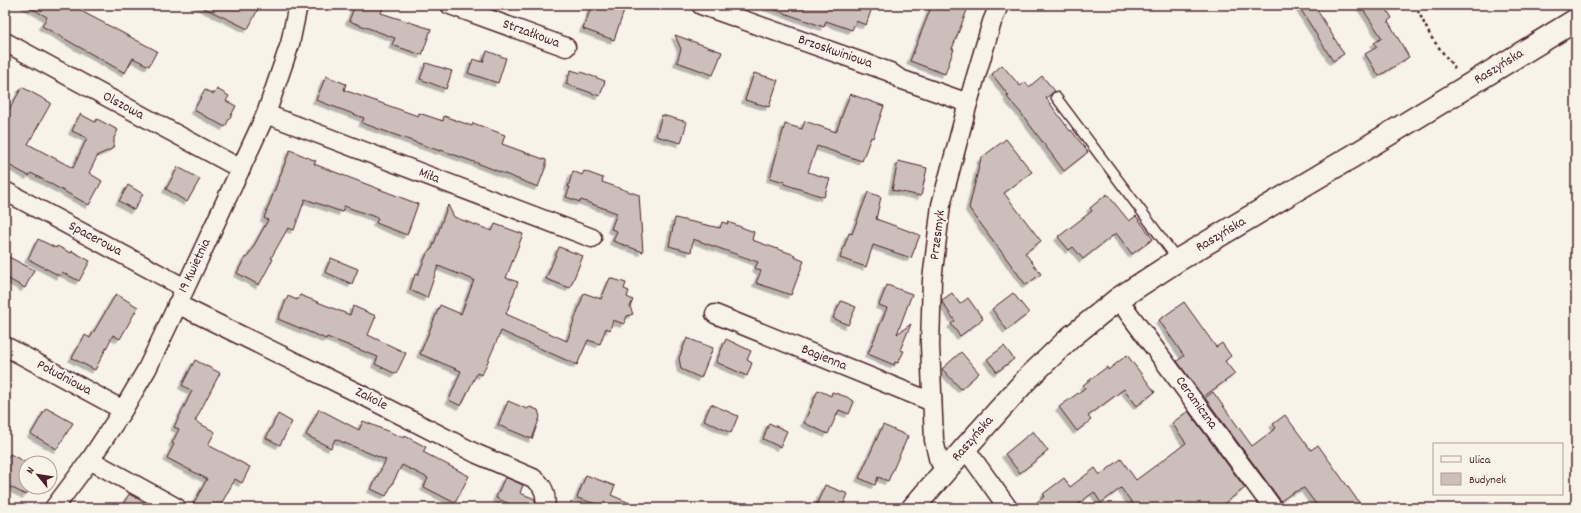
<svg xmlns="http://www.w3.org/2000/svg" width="1581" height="513" font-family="Dekko,sans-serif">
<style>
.building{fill:#ccbfb9;stroke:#4a1f2b;filter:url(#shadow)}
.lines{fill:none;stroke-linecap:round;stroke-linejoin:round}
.lane-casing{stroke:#4a1f2b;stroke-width:12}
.street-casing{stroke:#4a1f2b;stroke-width:21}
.secondary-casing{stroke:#4a1f2b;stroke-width:25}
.path{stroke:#4a1f2b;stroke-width:2.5;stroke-dasharray:3 3;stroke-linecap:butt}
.lane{stroke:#f7f3e8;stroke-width:9}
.street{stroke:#f7f3e8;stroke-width:18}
.secondary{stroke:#f7f3e8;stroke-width:22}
.labels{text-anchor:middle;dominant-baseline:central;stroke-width:4;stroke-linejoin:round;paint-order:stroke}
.street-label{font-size:14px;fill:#4a1f2b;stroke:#f7f3e8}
</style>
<defs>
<filter id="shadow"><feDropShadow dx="-3.5" dy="3.5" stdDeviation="0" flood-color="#0004"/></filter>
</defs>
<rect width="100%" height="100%" fill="#f7f3e8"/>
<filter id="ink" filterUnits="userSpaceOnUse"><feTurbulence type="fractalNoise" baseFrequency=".025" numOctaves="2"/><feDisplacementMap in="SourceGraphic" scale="8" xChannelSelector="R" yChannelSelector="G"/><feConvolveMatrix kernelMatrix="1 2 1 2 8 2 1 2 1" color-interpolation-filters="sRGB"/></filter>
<g filter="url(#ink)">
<g class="building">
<path d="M25,5H85L81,11L157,51L149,66L133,58L125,73L42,26L47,17Z"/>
<path d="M198,5H260L248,29Z"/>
<path d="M355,5H384L381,13L431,29L422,55L392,45L395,38L349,21Z"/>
<path d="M592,5H606L624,11L614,40L583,29Z"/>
<path d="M767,5H873L866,25L856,21L852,30L826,21L824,27L767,7Z"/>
<path d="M932,5H969L952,49H954L945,74L910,61Z"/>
<path d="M1298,5H1314L1344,54L1333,61Z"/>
<path d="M1360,5H1384L1392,18L1388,21L1409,57L1379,76L1365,54L1377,47L1374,43L1382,38Z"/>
<path d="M675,35L722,52L713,75L677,62L681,49Z"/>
<path d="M487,51L506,58L498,83L468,73L473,59L483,62Z"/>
<path d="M426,63L452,71L446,89L420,79Z"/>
<path d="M1002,65L1020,86L1025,82L1029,87L1042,76L1055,91L1046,98L1070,131L1071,130L1088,152L1064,171L1021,113L1007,97L1009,96L992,74Z"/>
<path d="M571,70L581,73V72L605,81L600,96L566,84Z"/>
<path d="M754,73L778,80L769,107L745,100Z"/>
<path d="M326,76L346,84L344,90L418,116L419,113L443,121L444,116L472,126L473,123L505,135L502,144L546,160V166L538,187L477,163L441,150L440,151L362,123L364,118L316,100Z"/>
<path d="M22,87L51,103L28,144L73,168L87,138L72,131L80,114L95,122L97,119L118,130L114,138V145L112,149L98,155L89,173L102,181L89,205L31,173L29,176L5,163V117Z"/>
<path d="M217,89L229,96L226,101L236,106L225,127L194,110L205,90L214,94Z"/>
<path d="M850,94L884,106L873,138L871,137L862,161L817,146L808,172L830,179L824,197L784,184L785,182L770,178L785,124L802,129L805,121L836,132Z"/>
<path d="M662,115L687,122L681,143L656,136Z"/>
<path d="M1006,139L1032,172L1004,193L1041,241L1025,253L1041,274L1026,285L969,208L981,158Z"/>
<path d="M290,150L316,161L314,164L418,204L407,235L376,223L378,218L344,206L342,212L305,199L294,230L288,228L271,258L273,259L259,285L237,273L245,257L247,258L268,220L264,218Z"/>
<path d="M898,161L927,168L921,196L892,190Z"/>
<path d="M178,167L200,179L187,202L166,189Z"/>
<path d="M573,171L582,175L584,171L603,178L602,182L639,195L643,252L613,241L617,231L611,229L617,213L581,200L580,202L566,197L570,187H568Z"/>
<path d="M128,185L143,194L134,210L119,201Z"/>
<path d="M868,192L881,197L876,219L920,235L911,258L873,245L866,267L840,258L849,233L852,234Z"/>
<path d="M1107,194L1129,221L1136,216L1153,239L1132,254L1116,233L1083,259L1073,247L1069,250L1058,237L1092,211L1090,208Z"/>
<path d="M448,205L454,217L492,231L495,224L523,234L506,278L518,282L506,314L567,341L584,293L601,299L610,278L626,283L624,289L629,291L627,297L633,300L630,307L633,314L627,316L624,324L613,320L610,330L606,328L600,344L588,340L577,365L501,331L482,375L477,373L461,406L449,400L461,371L420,354L440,305L461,314L474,280L438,266L427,298L410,290L415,274L418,275L428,251L432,249Z"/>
<path d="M675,218L720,228L722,222L728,224V222L754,232L752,240L795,255L794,257L804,261L791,295L756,283L761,271L755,268L758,262L693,239L691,252L669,246Z"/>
<path d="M38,239L56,248L57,246L71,253L72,251L90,261L79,281L62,272L60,276L28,259Z"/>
<path d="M559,247L583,256L570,288L546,279Z"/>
<path d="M5,255L34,270L25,288L5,277Z"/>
<path d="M331,258L358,269L352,284L325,272Z"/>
<path d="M887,285L912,294L897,334L911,324L900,350L904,351L898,363L895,362L894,365L868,354L887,308L879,305Z"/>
<path d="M952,293L960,304L968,298L983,319L960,336L951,324L955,321L942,302V300Z"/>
<path d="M1013,293L1029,313L1007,330L992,309Z"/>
<path d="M116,294L138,307L120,339L113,335L95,370L72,358L85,335L90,338Z"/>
<path d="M300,295L350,315L353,306L376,316L368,335L406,353L396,374L375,364L378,357L327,337L326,339L278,319L288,296L297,300Z"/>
<path d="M841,301L856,307L848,325L833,318Z"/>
<path d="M1184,302L1216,347L1222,343L1231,356L1225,361L1235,374L1203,397L1177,361L1184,356L1159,320Z"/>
<path d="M687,338L713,348L701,378L681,369L679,358Z"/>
<path d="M726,339L751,351L747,360L752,363L747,376L716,362Z"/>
<path d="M1004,346L1014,359L997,372L987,359Z"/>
<path d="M961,352L979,373L961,389L942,369Z"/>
<path d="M1127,355L1155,392L1137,406L1124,389L1088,416L1091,420L1077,431L1059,407L1085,388L1083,385L1107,367L1108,370Z"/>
<path d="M195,360L220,373L195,421L215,432L208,445L250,467L242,483L235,479L219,508H191L207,479L167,458L174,444L172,443L179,429L174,427L192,391L182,385Z"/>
<path d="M818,390L831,396L832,392L847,397L854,402L849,414L839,410L828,434L804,423Z"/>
<path d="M1213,392L1252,446L1276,428L1273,424L1285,415L1311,450L1318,445L1363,508H1319L1304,488L1292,493L1281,501L1205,398Z"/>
<path d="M508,401L527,409L530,407L538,410L540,417L532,439L498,425Z"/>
<path d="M711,404L738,416L731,433L704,420Z"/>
<path d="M46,408L73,423L57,449L31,434Z"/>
<path d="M319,409L359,430L363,421L404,438L405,436L426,447L423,452L469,476L455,503L424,487L428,478L402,465L386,496L371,489L386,460L335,439L331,448L306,435Z"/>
<path d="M1188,411L1245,488L1218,508H1136L1121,488L1101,503L1094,492L1073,508H1029L1045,496L1043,494L1064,478L1070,487L1095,468L1100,475L1121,459L1136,480L1186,443L1172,423Z"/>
<path d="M278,414L292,422L280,445L266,438Z"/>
<path d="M769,423L787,431L780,447L763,439Z"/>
<path d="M883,425L908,436L888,481L878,477L875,485L859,478Z"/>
<path d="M1033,431L1048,451L1020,473L1005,454Z"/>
<path d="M10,454L27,463H26V487H31L26,495L5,484V462Z"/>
<path d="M586,475L615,486L611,495L639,507L638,508H609L577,498Z"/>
<path d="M505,477L523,485L520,493L535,499V508H519L496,498Z"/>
<path d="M825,485L848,494L842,508H815Z"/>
<path d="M129,494L155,508H121Z"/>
</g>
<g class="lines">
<g class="lane-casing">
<path id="lane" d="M1056,97L1178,260"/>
</g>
<g class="street-casing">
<g id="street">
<path d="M450,5L566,47"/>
<path d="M701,5L890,72L900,79L968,103"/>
<path d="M5,42L241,169"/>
<path d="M266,114L592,238"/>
<path d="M5,191L185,288"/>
<path d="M1118,299L1273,508"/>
<path d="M177,304L358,393L477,454L533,478C544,485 547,496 545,508"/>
<path d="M715,314L932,402"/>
<path d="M5,346L123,410"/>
<path d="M965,448L1008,508"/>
<path d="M90,460L177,508"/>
<path d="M945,471L938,458L934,440L930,345L932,280L941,205L968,103L992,22L999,5"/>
<path d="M54,508L90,460L123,410L147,369L169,323L266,114L290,44L298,5"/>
</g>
</g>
<g class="secondary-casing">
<path id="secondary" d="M913,508L965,448L1027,379L1071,337L1118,299L1178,260L1353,156L1576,20"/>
</g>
<path class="path" d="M1415,5L1431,37L1456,70"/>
<use href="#lane" class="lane"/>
<use href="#street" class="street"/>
<use href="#secondary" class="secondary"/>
</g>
</g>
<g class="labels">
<g class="street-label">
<text transform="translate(531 34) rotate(20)">Strzałkowa</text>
<text transform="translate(835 52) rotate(19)">Brzoskwiniowa</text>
<text transform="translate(1499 67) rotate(-32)">Raszyńska</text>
<text transform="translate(123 106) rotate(28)">Olszowa</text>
<text transform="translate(429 176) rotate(21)">Miła</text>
<text transform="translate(938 235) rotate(-83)">Przesmyk</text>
<text transform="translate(1221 235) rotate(-31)">Raszyńska</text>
<text transform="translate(95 239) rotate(28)">Spacerowa</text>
<text transform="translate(195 266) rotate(-65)">19 Kwietnia</text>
<text transform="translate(824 358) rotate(22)">Bagienna</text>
<text transform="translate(64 378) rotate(28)">Południowa</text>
<text transform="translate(371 399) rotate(27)">Zakole</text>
<text transform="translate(1196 403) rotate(54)">Ceramiczna</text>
<text transform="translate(973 439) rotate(-49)">Raszyńska</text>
</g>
</g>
<rect width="1581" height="513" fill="none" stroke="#f7f3e8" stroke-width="20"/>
<rect x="10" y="10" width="1561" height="493" fill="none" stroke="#4a1f2b" stroke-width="1.5" filter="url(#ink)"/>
<rect x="1433" y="443" width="130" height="52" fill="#f7f3e8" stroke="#b29e9c"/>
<rect x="1441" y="456" width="20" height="6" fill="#f7f3e8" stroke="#b29e9c"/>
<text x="1469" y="463" font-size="12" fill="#4a1f2b">Ulica</text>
<rect x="1441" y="473" width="20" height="12" fill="#ccbfb9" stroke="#b29e9c"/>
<text x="1469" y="483" font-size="12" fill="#4a1f2b">Budynek</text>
<g transform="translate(38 475) rotate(300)"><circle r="19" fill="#f7f3e8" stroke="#b29e9c"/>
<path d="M0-3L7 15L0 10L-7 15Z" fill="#4a1f2b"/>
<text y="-6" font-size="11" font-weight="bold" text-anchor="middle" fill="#4a1f2b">N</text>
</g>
</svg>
